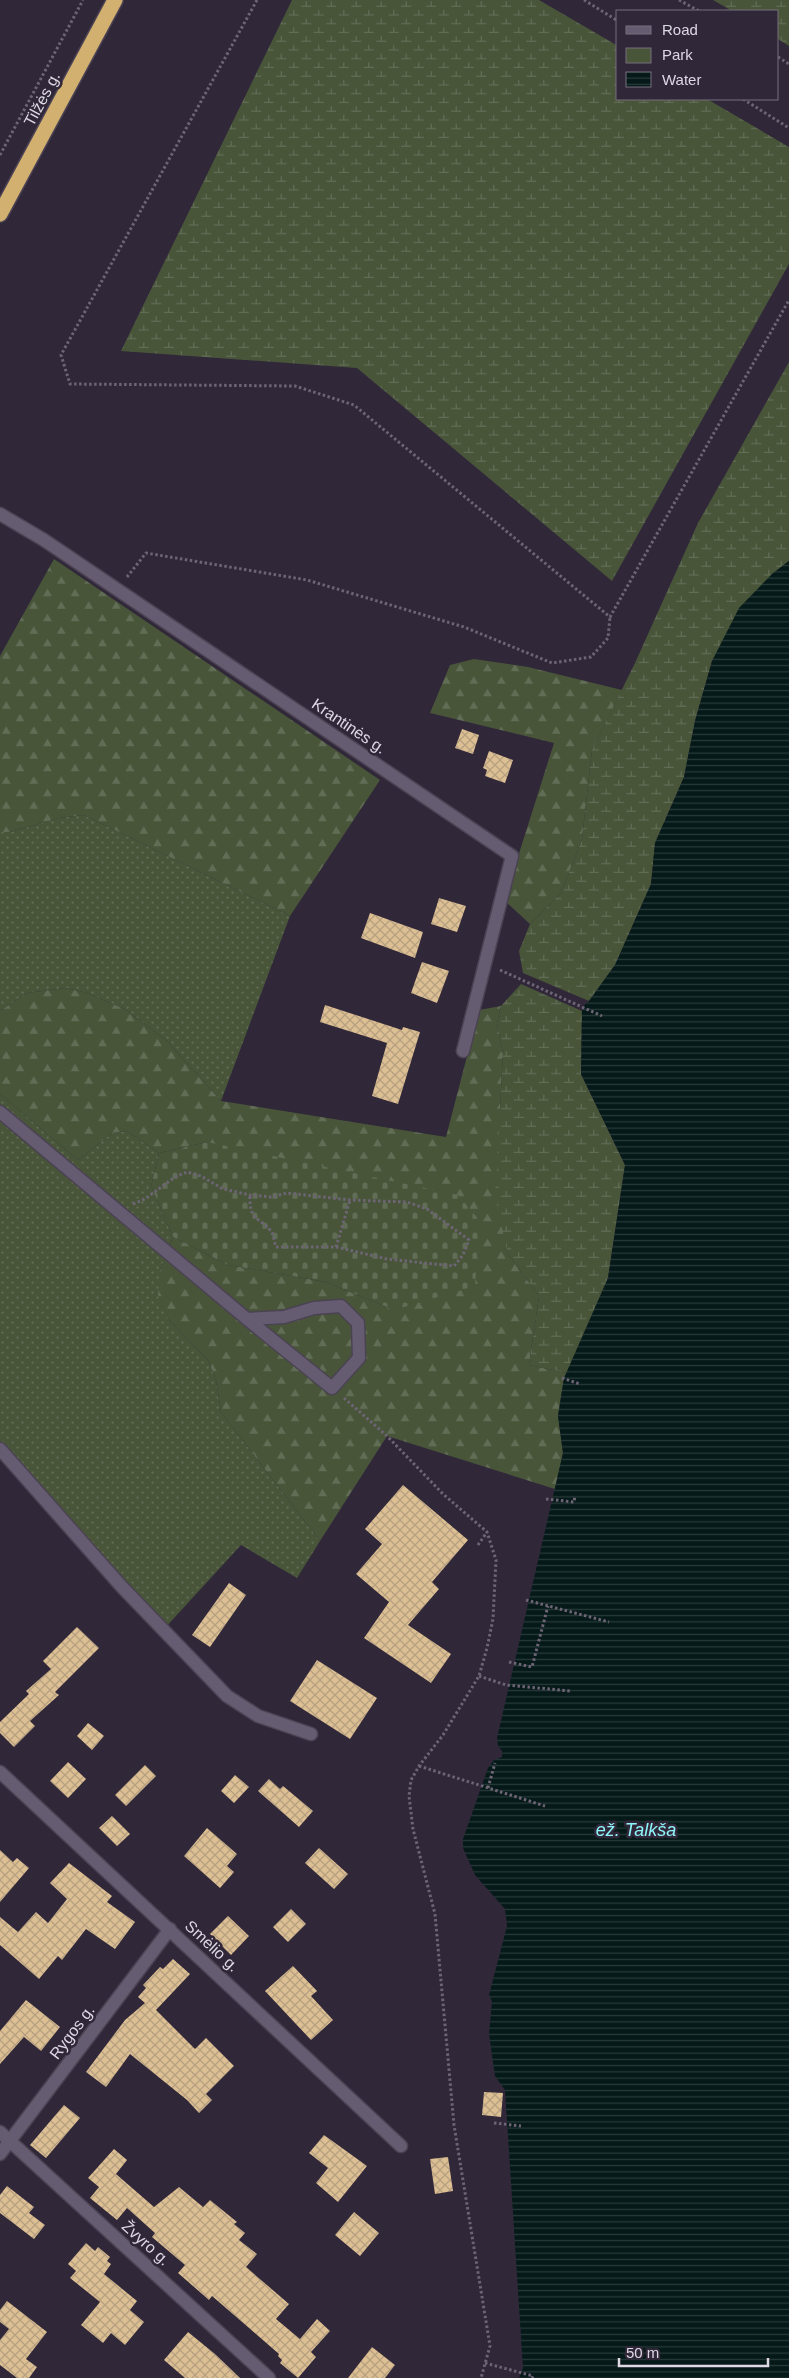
<svg xmlns="http://www.w3.org/2000/svg" width="789" height="2378" font-family="Arial,sans-serif">
<style>
.green{fill:url(#green-dots)}
.forest{fill:url(#forest-firs)}
.wetland{fill:url(#wetland-marsh)}
.cemetery{fill:url(#cemetery-stones)}
.water{fill:url(#water-rules)}
.building{fill:url(#building-cross-hatch)}
.lines{fill:none;stroke-linecap:round;stroke-linejoin:round}
.street-casing{stroke:#4b4353;stroke-width:15}
.highway-casing{stroke:#4b4353;stroke-width:18}
.path{stroke:#6d6575;stroke-width:3;stroke-dasharray:2.5 2.5;stroke-linecap:butt}
.street{stroke:#665c71;stroke-width:12}
.highway{stroke:#d2b070;stroke-width:15}
.labels{text-anchor:middle;dominant-baseline:central;stroke-width:5;stroke-linejoin:round;paint-order:stroke}
.street-label{font-size:16px;fill:#ded8e4;stroke:#302739}
.water-label{font-size:18px;font-style:italic;fill:#8ef6fa;stroke:#302739}
</style>
<defs>
<pattern id="green-dots" width="8" height="8" patternUnits="userSpaceOnUse" patternTransform="scale(1.25)"><rect width="8" height="8" fill="#485539"/><path d="M2 2h.1M6 6h.1" fill="none" stroke="#626d56" stroke-width="1.8" stroke-linecap="round"/></pattern>
<pattern id="forest-firs" width="22" height="20" patternUnits="userSpaceOnUse" patternTransform="scale(1.25)"><rect width="22" height="20" fill="#485539"/><path d="M5 1l3.5 6h-7zM16 11l3.5 6h-7z" fill="#626d56"/></pattern>
<pattern id="wetland-marsh" width="20" height="14" patternUnits="userSpaceOnUse" patternTransform="scale(1.25)"><rect width="20" height="14" fill="#485539"/><path d="M1 5h8M5 5V1M11 12h8M15 12V8" fill="none" stroke="#626d56"/></pattern>
<pattern id="cemetery-stones" width="16" height="16" patternUnits="userSpaceOnUse" patternTransform="scale(1.25)"><rect width="16" height="16" fill="#485539"/><path d="M2 7V4a2 2 0 0 1 4 0v3zM10 15v-3a2 2 0 0 1 4 0v3z" fill="#626d56"/></pattern>
<pattern id="water-rules" width="6" height="5" patternUnits="userSpaceOnUse" patternTransform="scale(1.25)"><rect width="6" height="5" fill="#051919"/><path d="M0 2.5h6" fill="none" stroke="#293a3a"/></pattern>
<pattern id="building-cross-hatch" width="8" height="8" patternUnits="userSpaceOnUse" patternTransform="scale(1.25)"><rect width="8" height="8" fill="#ddbf94"/><path d="M0 0l8 8M0 8l8-8" fill="none" stroke="#b6a080"/></pattern>
</defs>
<rect width="100%" height="100%" fill="#302739"/>
<g class="green">
<path d="M84,815L290,916L221,1101L167,1041L125,1009L84,992L65,988L27,993L0,1011V832H10L59,818Z"/>
<path d="M0,1094L78,1160L112,1133L127,1131L159,1153L151,1186L173,1237L160,1271L168,1319L208,1360L216,1380L221,1412L320,1541L297,1578L241,1545L164,1629L0,1449Z"/>
</g>
<g class="forest">
<path d="M54,559L380,780L290,916L84,815L59,818L10,832H0V656Z"/>
<path d="M474,659L528,667L622,690L592,750L582,839L561,893L530,924L506,902L516,863L554,743L430,713L450,665Z"/>
<path d="M65,988L84,992L125,1009L167,1041L221,1101L446,1137L479,1010L501,1006L497,1023L503,1053L500,1108L508,1254L539,1296L529,1365L567,1373L564,1378L558,1416L563,1453L555,1489L387,1436L320,1541L221,1412L216,1380L208,1360L168,1319L158,1297L160,1271L173,1237L228,1265L326,1282L394,1310L207,1142L159,1153L127,1131L112,1133L78,1160L0,1094V1011L27,993Z"/>
</g>
<g class="wetland">
<path d="M292,0H539L618,46V99H707L789,147V264L612,581L357,368L121,351Z"/>
<path d="M713,0H789V46L778,39V11H732Z"/>
<path d="M789,362V561L772,574L712,661L695,721L684,777L655,843L651,884L615,965L589,1001L523,973L519,951L530,924L561,893L582,839L592,750L635,663L698,523Z"/>
<path d="M521,984L582,1011L581,1074L625,1165L608,1278L567,1373L529,1365L539,1296L508,1254L495,1197L503,1053L497,1023L501,1006Z"/>
</g>
<path class="cemetery" d="M207,1142L458,1195L479,1220L475,1286L394,1310L326,1282L228,1265L173,1237L151,1186L159,1153Z"/>
<path class="water" d="M789,561V2378H519L523,2368L505,2090L495,2076L489,2034L492,2001L489,1995L507,1926L505,1909L475,1875L463,1848V1839L488,1768L494,1760L502,1757V1751L498,1746L497,1738L563,1453L558,1416L564,1378L608,1278L625,1165L581,1074L582,1007L589,1001L615,965L651,884L655,843L684,777L695,721L712,661L739,608L772,574Z"/>
<g class="building">
<path d="M462,729L479,735L473,754L455,748Z"/>
<path d="M489,751L513,760L505,783L485,776L487,770L483,768Z"/>
<path d="M439,898L466,906L457,932L431,924Z"/>
<path d="M370,913L423,932L415,958L361,938Z"/>
<path d="M422,962L449,971L437,1003L411,993Z"/>
<path d="M325,1005L402,1030L403,1027L420,1032L398,1104L372,1096L387,1043L320,1022Z"/>
<path d="M403,1485L468,1540L432,1582L439,1589L408,1625L451,1654L431,1683L364,1638L389,1602L356,1574L382,1544L365,1529Z"/>
<path d="M229,1583L246,1595L210,1647L192,1635Z"/>
<path d="M77,1627L99,1648L55,1692L59,1695L30,1721L35,1726L14,1747L0,1733V1722L29,1694L26,1691L51,1669L43,1661Z"/>
<path d="M317,1660L377,1698L350,1739L290,1701Z"/>
<path d="M88,1723L104,1736L92,1750L77,1736Z"/>
<path d="M68,1762L86,1779L68,1798L50,1781Z"/>
<path d="M145,1765L156,1776L126,1806L115,1795Z"/>
<path d="M235,1775L249,1787L234,1803L221,1791Z"/>
<path d="M269,1779L280,1789L283,1786L313,1811L299,1827L258,1791Z"/>
<path d="M112,1816L130,1834L117,1846L99,1828Z"/>
<path d="M207,1828L237,1854L227,1866L234,1872L220,1888L184,1856Z"/>
<path d="M319,1848L348,1874L334,1889L305,1863Z"/>
<path d="M0,1850L13,1862L17,1858L29,1868L0,1902Z"/>
<path d="M69,1863L112,1896L107,1902L135,1922L115,1949L86,1929L62,1960L58,1956L39,1979L0,1945V1917L18,1932L36,1912L48,1923L67,1899L50,1883Z"/>
<path d="M291,1909L306,1924L288,1942L273,1927Z"/>
<path d="M228,1916L249,1936L231,1955L210,1934Z"/>
<path d="M173,1959L190,1974L156,2010L195,2049L206,2038L234,2066L206,2094L212,2100L199,2113L187,2100L130,2054L106,2087L86,2072L125,2020L145,2003L138,1997L146,1988L143,1985L160,1967L163,1969Z"/>
<path d="M293,1966L317,1991L311,1996L333,2020L311,2040L265,1991Z"/>
<path d="M26,2000L60,2027L41,2051L24,2037L0,2064V2031Z"/>
<path d="M484,2092L503,2093L501,2117L482,2115Z"/>
<path d="M64,2105L80,2118L46,2158L30,2145Z"/>
<path d="M324,2135L367,2166L338,2202L316,2183L328,2168L309,2153Z"/>
<path d="M114,2149L127,2160L116,2174L154,2207L179,2187L203,2207L210,2200L237,2222L234,2224L245,2233L239,2240L257,2254L246,2267L289,2304L276,2319L300,2339L317,2319L330,2331L311,2352L316,2357L298,2378L280,2363L282,2360L278,2356L279,2354L212,2296L209,2300L178,2273L185,2265L152,2237L155,2233L127,2208L117,2220L90,2198L99,2187L88,2178Z"/>
<path d="M448,2157L453,2191L435,2194L430,2159Z"/>
<path d="M7,2186L34,2207L29,2213L45,2225L34,2239L0,2213V2195Z"/>
<path d="M354,2212L379,2233L360,2256L335,2235Z"/>
<path d="M86,2243L95,2251L98,2247L110,2257L107,2261L111,2264L104,2274L137,2301L130,2310L144,2322L125,2345L111,2333L103,2343L81,2325L100,2302L70,2278L76,2271L68,2264Z"/>
<path d="M7,2301L47,2332L26,2359L37,2367L29,2378H17L0,2365V2340L9,2329L0,2322V2310Z"/>
<path d="M188,2332L215,2354L240,2378H185L164,2360Z"/>
<path d="M372,2347L395,2365L385,2378H348Z"/>
</g>
<g class="lines">
<g class="street-casing">
<g id="street">
<path d="M0,514L44,540L512,856L463,1051"/>
<path d="M0,1112L247,1319L332,1388L359,1358L358,1323L341,1306L314,1308L284,1317L247,1319"/>
<path d="M0,1449L122,1587L227,1696L258,1716L311,1734"/>
<path d="M0,1772L401,2146"/>
<path d="M0,2132L269,2378"/>
<path d="M0,2154L170,1929"/>
</g>
</g>
<g class="highway-casing">
<path id="highway" d="M0,214L115,0"/>
</g>
<g class="path">
<path d="M257,0L61,355L70,384L295,386L354,405L610,617L789,300"/>
<path d="M584,0L618,21"/>
<path d="M679,0L699,11"/>
<path d="M778,57L789,64"/>
<path d="M743,99L789,128"/>
<path d="M0,155L83,0"/>
<path d="M127,577L146,553L307,580L464,627L552,663L591,657L608,638L610,617"/>
<path d="M500,970L602,1016"/>
<path d="M133,1204L145,1199L175,1177L187,1172L201,1176L223,1189L250,1195L271,1197L287,1193L350,1200L407,1202L427,1209L469,1240L463,1255L454,1266L387,1259L336,1247H276C274,1242 274,1235 271,1231C258,1216 249,1221 250,1195"/>
<path d="M336,1247L350,1200"/>
<path d="M562,1378L580,1384"/>
<path d="M344,1398L387,1436L443,1494L487,1532L496,1560L493,1619L487,1648L479,1676L443,1735L419,1766L411,1780L409,1796L413,1829L435,1914L454,2125L490,2346L481,2378"/>
<path d="M546,1499L574,1502L575,1496"/>
<path d="M478,1545L487,1532"/>
<path d="M526,1600L609,1622"/>
<path d="M509,1662L532,1667L548,1606"/>
<path d="M479,1676L506,1685L571,1691"/>
<path d="M419,1766L545,1806"/>
<path d="M488,1788L495,1763"/>
<path d="M494,2123L521,2126"/>
<path d="M485,2363L533,2376L532,2378"/>
</g>
<use href="#street" class="street"/>
<use href="#highway" class="highway"/>
</g>
<g class="labels">
<g class="street-label">
<text transform="translate(42 99) rotate(-62)">Tilžės g.</text>
<text transform="translate(349 726) rotate(34)">Krantinės g.</text>
<text transform="translate(212 1946) rotate(43)">Smėlio g.</text>
<text transform="translate(72 2032) rotate(-53)">Rygos g.</text>
<text transform="translate(146 2243) rotate(42)">Žvyro g.</text>
</g>
<g class="water-label">
<text x="636" y="1830">ež. Talkša</text>
</g>
</g>
<rect x="616" y="10" width="162" height="90" fill="#302739" stroke="#766e7d"/>
<rect x="626" y="26" width="25" height="8" fill="#665c71" stroke="#766e7d"/>
<text x="662" y="35" font-size="15" fill="#ded8e4">Road</text>
<rect x="626" y="48" width="25" height="15" fill="#485539" stroke="#766e7d"/>
<text x="662" y="60" font-size="15" fill="#ded8e4">Park</text>
<rect x="626" y="72" width="25" height="15" fill="url(#water-rules)" stroke="#766e7d"/>
<text x="662" y="85" font-size="15" fill="#ded8e4">Water</text>
<path d="M619 2358v8h149v-8" fill="none" stroke="#ded8e4" stroke-width="2.5"/>
<text x="626" y="2358" font-size="15" fill="#ded8e4" stroke="#302739" stroke-width="4" paint-order="stroke">50 m</text>
</svg>
